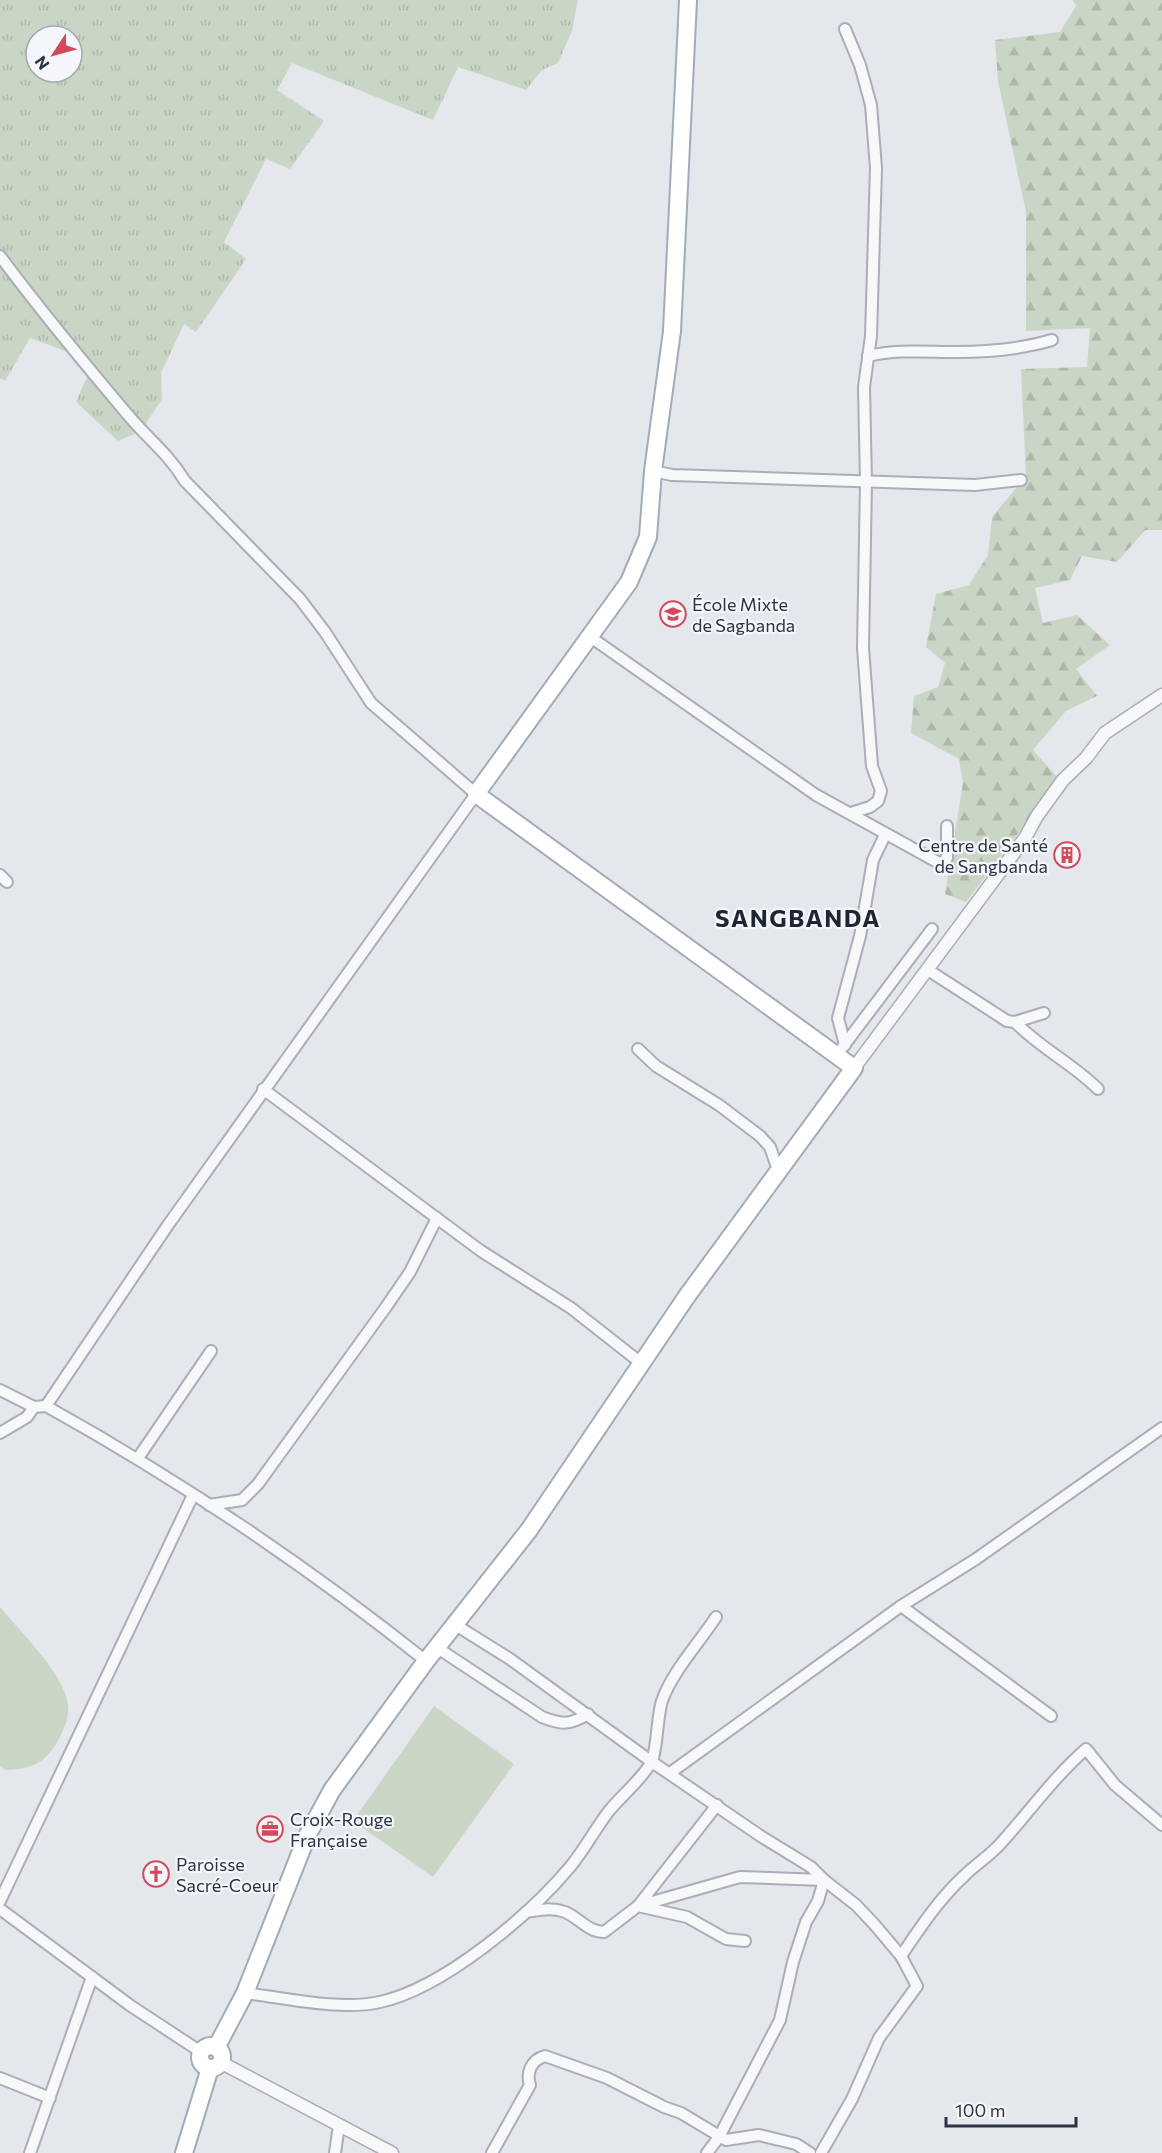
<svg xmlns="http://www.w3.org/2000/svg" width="1162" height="2153" font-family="Commissioner,sans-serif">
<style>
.grass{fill:url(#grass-tufts);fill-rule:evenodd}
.forest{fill:url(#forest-firs)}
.park{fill:#c9d6c5}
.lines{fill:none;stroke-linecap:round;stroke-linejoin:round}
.minor-casing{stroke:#a9aeb7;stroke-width:14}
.tertiary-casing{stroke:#a9aeb7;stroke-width:15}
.primary-casing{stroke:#a3abb8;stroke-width:20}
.minor{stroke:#f7f8fa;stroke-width:10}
.tertiary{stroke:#f7f8fa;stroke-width:12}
.primary{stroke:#fff;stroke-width:16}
.labels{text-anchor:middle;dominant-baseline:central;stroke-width:4.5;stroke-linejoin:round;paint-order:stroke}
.poi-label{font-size:18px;fill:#2b3445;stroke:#f4f6f9;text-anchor:start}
.district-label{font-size:24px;font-weight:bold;letter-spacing:1.5px;fill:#1d2536;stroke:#f4f6f9}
</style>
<defs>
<pattern id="grass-tufts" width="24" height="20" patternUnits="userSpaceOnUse" patternTransform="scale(1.5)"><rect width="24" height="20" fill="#c9d6c5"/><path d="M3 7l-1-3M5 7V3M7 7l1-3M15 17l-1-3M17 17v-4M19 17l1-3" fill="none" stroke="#adb8ab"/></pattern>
<pattern id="forest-firs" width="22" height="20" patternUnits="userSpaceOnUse" patternTransform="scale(1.5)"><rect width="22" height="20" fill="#c9d6c5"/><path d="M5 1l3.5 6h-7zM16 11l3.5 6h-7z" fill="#adb8ab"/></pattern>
</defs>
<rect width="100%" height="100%" fill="#e4e7ec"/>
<path class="grass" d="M0,0H578L572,31L558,63L542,70L526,90L458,67L433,120L292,63L277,90L324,121L290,169L266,159L224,242L246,259L196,332L184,324L161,373L162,399L141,431L118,441L76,402L89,372L68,352L30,338L5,381L0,378ZM36,36H72V72H36Z"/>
<path class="forest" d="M1073,0H1162V530H1145L1117,562L1082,556L1070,580L1035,588L1043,623L1077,615L1110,645L1076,669L1097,696L1066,711L1033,750L1059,779L966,902L945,894L963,783L959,759L911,733L914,696L938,687L945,663L926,647L936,594L969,585L988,555L992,517L1026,476L1021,369L1087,367L1090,328L1026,331V212L998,81L995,40L1060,32L1076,6Z"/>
<g class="park">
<path d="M0,1607C20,1632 64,1673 68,1705C70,1717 62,1734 56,1744C43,1765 29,1769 6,1770L0,1766Z"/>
<path d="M434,1706L514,1764L433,1877L353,1821Z"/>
</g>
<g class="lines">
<g class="minor-casing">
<g id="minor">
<path d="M845,29L860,65L871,105L876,168L871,336L864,387L866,483L863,648L872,766L881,791L878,801L870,807L851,813"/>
<path d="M0,256C41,311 84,363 128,415C149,440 167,452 185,481L300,599L325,632L371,703L476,794L168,1225L46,1406"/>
<path d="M868,356C897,349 926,352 956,352C988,352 1022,349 1052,340"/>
<path d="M653,471L672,475L975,485L1021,480"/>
<path d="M589,636L816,795L941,864L947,858V826"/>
<path d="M0,875L7,882"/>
<path d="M928,970L1007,1021L1015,1022L1044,1013"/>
<path d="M1015,1022C1040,1048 1073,1064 1098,1089"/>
<path d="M845,1045L838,1018L860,936L873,860L885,835"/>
<path d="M842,1048L932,929"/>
<path d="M638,1049L656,1066L719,1105L760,1136L770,1147L778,1170"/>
<path d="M263,1089L481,1251L571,1308L641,1363"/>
<path d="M0,1390L34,1407L46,1406C179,1480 307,1566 426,1661"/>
<path d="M0,1433L27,1417L34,1407"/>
<path d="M138,1458L211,1351"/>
<path d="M209,1505L242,1500L258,1484L386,1307L410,1272L437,1218"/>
<path d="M901,1606L1051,1716"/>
<path d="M454,1624L510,1659L652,1762L762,1837L811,1867L824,1880L818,1901L806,1922L793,1962L780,2020L719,2137L707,2153"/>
<path d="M436,1647L542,1717C562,1725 570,1725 588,1714"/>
<path d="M670,1773L901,1606L976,1559L1162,1428"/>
<path d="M717,1805L638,1906L740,1877L824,1880L856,1905L874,1924L901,1956L917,1986L879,2038L852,2099L821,2153"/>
<path d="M0,1901L193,1495"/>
<path d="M0,1909L131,2006L201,2052"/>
<path d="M526,1912C540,1910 551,1907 565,1912C578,1917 588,1932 604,1932L638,1906L687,1917L726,1939L745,1941"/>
<path d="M901,1956C920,1928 939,1899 964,1876C976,1864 991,1855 1002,1842C1030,1811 1054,1777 1086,1749L1115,1785L1162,1825"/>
<path d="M245,1993C286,1998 340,2011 380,2002C443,1988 529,1916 570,1867C585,1849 595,1829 609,1811C622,1795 640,1781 651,1763C657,1753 657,1716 662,1701C672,1672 699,1643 716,1617"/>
<path d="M0,2078L50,2098"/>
<path d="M30,2153L92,1977"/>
<path d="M335,2153L339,2125"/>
<path d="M492,2153L530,2085C526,2073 531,2060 545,2056L607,2078L664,2107L681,2113L726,2140L759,2135L796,2144L810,2153"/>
</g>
</g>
<g class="tertiary-casing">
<g id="tertiary">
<path d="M854,1068L1025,838L1037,816L1063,780L1086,758L1105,733L1162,695"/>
<path d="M220,2062L392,2153"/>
</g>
</g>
<g class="primary-casing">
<g id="primary">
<circle cx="211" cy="2057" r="11"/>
<path d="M216,2048L245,1993L307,1836L332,1790L426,1661L529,1530L687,1296L854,1068L476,794L629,582L648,537L653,471L672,331L688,0"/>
<path d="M184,2153L210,2068"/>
</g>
</g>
<use href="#minor" class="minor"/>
<use href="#tertiary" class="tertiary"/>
<use href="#primary" class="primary"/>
</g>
<defs>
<g id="school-ring" transform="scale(1.35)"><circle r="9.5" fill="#f4f6f9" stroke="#d1495b" stroke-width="1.5"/><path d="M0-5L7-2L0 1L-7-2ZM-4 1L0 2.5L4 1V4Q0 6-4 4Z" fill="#d1495b"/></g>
<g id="building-ring" transform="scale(1.35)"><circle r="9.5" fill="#f4f6f9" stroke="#d1495b" stroke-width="1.5"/><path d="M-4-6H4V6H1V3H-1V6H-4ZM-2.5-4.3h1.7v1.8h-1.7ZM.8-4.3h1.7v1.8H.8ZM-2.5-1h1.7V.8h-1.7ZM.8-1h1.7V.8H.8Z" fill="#d1495b"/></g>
<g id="office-ring" transform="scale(1.35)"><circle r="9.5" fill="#f4f6f9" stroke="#d1495b" stroke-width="1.5"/><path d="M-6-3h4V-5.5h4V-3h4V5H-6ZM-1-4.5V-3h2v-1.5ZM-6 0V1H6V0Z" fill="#d1495b"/></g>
<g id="church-ring" transform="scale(1.35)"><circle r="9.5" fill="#f4f6f9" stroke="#d1495b" stroke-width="1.5"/><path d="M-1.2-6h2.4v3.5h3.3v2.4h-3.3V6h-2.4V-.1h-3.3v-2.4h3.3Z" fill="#d1495b"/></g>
</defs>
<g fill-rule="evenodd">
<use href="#school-ring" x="673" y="614"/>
<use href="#building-ring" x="1067" y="855"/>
<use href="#office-ring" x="270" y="1829"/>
<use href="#church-ring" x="156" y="1874"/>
</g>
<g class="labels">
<g class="poi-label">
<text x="692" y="604">École Mixte<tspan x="692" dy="21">de Sagbanda</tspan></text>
<text x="1048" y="845" text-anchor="end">Centre de Santé<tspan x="1048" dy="21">de Sangbanda</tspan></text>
<text x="290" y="1819">Croix-Rouge<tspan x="290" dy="21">Française</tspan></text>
<text x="176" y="1864">Paroisse<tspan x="176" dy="21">Sacré-Coeur</tspan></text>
</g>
<g class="district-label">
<text x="798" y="917">SANGBANDA</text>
</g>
</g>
<g transform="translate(54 54) rotate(234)"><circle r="28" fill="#f4f6f9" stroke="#a4a8b1" stroke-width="1.5"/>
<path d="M0-4.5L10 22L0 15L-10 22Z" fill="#d1495b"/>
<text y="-9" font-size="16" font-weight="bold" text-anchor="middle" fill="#2b3445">N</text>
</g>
<path d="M946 2117v9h130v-9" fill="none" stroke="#2b3445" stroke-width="3"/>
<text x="955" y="2117" font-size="18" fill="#2b3445" stroke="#f4f6f9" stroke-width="4.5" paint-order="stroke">100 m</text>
</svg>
